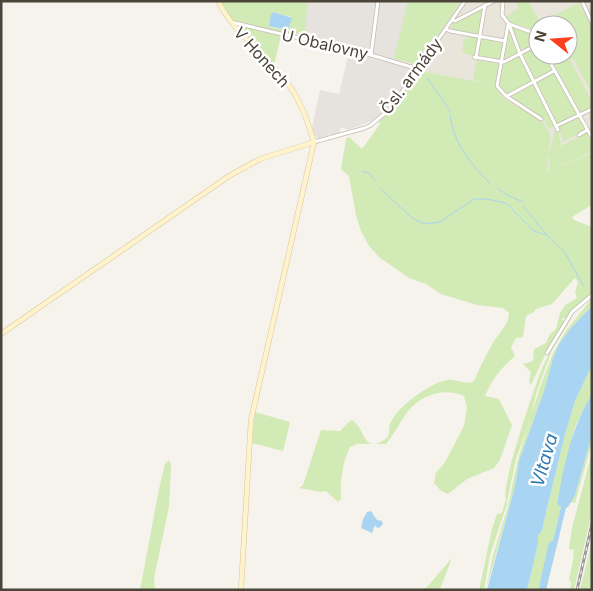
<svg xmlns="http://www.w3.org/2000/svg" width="593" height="591" font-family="Inter,sans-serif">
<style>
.residential{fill:#eae5da;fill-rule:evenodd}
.industrial{fill:#e6e2dd}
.green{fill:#d2eab5;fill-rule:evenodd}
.water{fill:#a9d4f2}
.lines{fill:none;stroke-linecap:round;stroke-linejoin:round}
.stream{stroke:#a9d4f2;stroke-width:1}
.street-casing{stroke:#c2bbae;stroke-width:4.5}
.secondary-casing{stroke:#d6c79b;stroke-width:5.5}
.street{stroke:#fff;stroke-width:3}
.secondary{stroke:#fff3cd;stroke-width:4.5}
.rail-casing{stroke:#9a9a9a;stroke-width:3}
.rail{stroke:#fff;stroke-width:1;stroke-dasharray:4;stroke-linecap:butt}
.labels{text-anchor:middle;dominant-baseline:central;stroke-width:5;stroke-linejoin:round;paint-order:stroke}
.street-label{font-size:16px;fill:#4b4439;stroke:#fff}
.water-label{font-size:18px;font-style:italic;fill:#2e7ab2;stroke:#fff}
</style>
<rect width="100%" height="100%" fill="#f6f3ec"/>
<path class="residential" d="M308,1H589L592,7V153L547,171L541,120L503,98L494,85L421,71L302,40ZM538,25H568V55H538Z"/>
<g class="industrial">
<path d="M308,1H408L394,58L304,37Z"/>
<path d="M349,52L415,70L387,110L375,120L348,130L341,127L339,133L333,135L330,134L318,139L314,134L312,127L320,90L339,94Z"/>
</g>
<g class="green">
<path d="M220,1H308L304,37L231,20ZM273,12L291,17L288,30L271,27L269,24Z"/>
<path d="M408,1H461L433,43L430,42C429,50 423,61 415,64L394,58Z"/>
<path d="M518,1H528L539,20L548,16L550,18L578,3L592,24V94L573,58L570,59L592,102V107L580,113L549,55H568V25H538V35L536,31L510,22L506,17L519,8L516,2Z"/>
<path d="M480,9L482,11L478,35L451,30L452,24Z"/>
<path d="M242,26L281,36L274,65L240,29Z"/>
<path d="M512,26L533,34L537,42L520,51Z"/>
<path d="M509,32L517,53L505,59L504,58Z"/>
<path d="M465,36L478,38L474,56L462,53L464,39H469V38Z"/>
<path d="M481,38L503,42L500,60L478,56Z"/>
<path d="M538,46V55H544L553,69L535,79L522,55Z"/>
<path d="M519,56L532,81L507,94L499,85L503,65Z"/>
<path d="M477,60L499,64L495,85L473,80Z"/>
<path d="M421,71L495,85L503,98L541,120L550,134L549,154L555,131L558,130L561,143L560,144L561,146L588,132L592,138V152L549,170L550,158H548L547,171L592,153V205L572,217L574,220L592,227V293L576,306L566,319L563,318L562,320L565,321L546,353L531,385L529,382L531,372L523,364L533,361L534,349L546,343L550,334L556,329L560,313L565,305L577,298L575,292L578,282L575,278L552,304L536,309L534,312L526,316L523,337L516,338L511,347L515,356C501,368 492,379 485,396L499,399L512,425L500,460L494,468L467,479L448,494L441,491L434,483L436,473L445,462L464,426L467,408L464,396C445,387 421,395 408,411C400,422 394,434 386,444H357L350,447C342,463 340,482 341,499L338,502L326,491L321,492L299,488L303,485L321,430L340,431L349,422L352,420C366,429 363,457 388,437C390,432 388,426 391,422C398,406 430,383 447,380C456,378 465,386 474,381C480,368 486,354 494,341C500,332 509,324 509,313L503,308L477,305L441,294L426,284L409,278L379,257L369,246L361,231L356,215L349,176L341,169L346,139L349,137L362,149L380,124L379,120L393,108Z"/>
<path d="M554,72L577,114L557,124L536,82Z"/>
<path d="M533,84L555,125L549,129L543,118L512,98L511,96Z"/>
<path d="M578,117L585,130L563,142L559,126Z"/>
<path d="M592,298V306L571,328L559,344L553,358L544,391L519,461L515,486L486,590L493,555L508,506L518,459L540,387L554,351L566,331Z"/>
<path d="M573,316L552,350L536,394L531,417L516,459L506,507L490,555L484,590H479L492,529L497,514L502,513L506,499C500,488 536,382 543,366C552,348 561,331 573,316Z"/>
<path d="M592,365V394L577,422L573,434L557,504L561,507L553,542L539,587L541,590H527L538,544V535L542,531L543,525L565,434L575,401Z"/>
<path d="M255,412L290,422L283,451L252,443Z"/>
<path d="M592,435V442L575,503L570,502L575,495Z"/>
<path d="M592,452V513L590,521L574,590H560L570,589L571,583L569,579L574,556L573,555L574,550L569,549L572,528Z"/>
<path d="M169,460L171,465L169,507L154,578L155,590H140L159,489L165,464Z"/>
<path d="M592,541V590H580Z"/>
<path d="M452,558L440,589L425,590L427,587Z"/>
</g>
<g class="water">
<path d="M274,12L292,18L288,30L269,26L271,14Z"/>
<path d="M592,306V365L575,401L565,434L543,525L542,531L538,535V544L527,590H487L515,486L519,461L544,391L553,358L559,344L571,328Z"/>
<path d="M592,394V435L575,495L568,507L566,508L546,590H541L539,587L549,542L553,541L561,507L557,504C564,466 571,428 592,394Z"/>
<path d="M371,511L377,520L382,521L383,524L379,528L376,527L375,525L372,533L361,528L363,519L367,512Z"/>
</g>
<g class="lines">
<g class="stream">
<path d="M584,1L592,18"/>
<path d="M427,78L447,106L450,112"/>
<path d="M450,115C454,145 470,162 490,184"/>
<path d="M362,171L369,173L375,180"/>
<path d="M497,188L509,196L523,202"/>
<path d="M381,189L412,218L424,224L440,222L474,199H486L506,203L534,231L547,235L551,239"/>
<path d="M523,206L546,234"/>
<path d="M553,241L564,251L584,287"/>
</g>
<g class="street-casing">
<g id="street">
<path d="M503,1L502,15L509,24L520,54L558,130"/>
<path d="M582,1L592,23"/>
<path d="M453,20L455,21L494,1"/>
<path d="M231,22L371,55L418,69"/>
<path d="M509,24L534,33L538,40"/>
<path d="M508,25L497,86L506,96L541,119"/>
<path d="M446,29L450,31L505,41"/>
<path d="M371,55L378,1"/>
<path d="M546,55L591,136"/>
<path d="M474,57L504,62L538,44"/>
<path d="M476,58L485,5"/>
<path d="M507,96L554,71"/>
<path d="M556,126L592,109"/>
<path d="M579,135L587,130"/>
<path d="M314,142L365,128L371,125L390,109L465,1"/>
<path d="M547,353L572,312L592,295"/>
</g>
</g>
<g class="secondary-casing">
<g id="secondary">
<path d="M218,1C234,33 263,53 285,80C300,99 307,119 314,142L251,420L241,590"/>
<path d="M1,334L229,176L260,159L314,142"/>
</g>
</g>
<use href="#street" class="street"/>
<use href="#secondary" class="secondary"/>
<g class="rail-casing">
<path id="rail" d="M577,590L592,524"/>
</g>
<use href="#rail" class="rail"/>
</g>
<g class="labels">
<g class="street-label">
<text transform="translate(325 44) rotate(13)">U Obalovny</text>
<text transform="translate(262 57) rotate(48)">V Honech</text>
<text transform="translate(411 76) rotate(-53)">Čsl. armády</text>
</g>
<g class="water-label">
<text transform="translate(544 460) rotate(-74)">Vltava</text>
</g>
</g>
<rect width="593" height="591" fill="none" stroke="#4b4439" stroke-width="5"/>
<g transform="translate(553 40) rotate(287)"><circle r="24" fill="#ffffff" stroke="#b7b4b0"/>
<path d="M0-4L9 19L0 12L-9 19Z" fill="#fc3f1d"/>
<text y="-8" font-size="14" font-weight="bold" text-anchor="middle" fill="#4b4439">N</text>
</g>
</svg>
